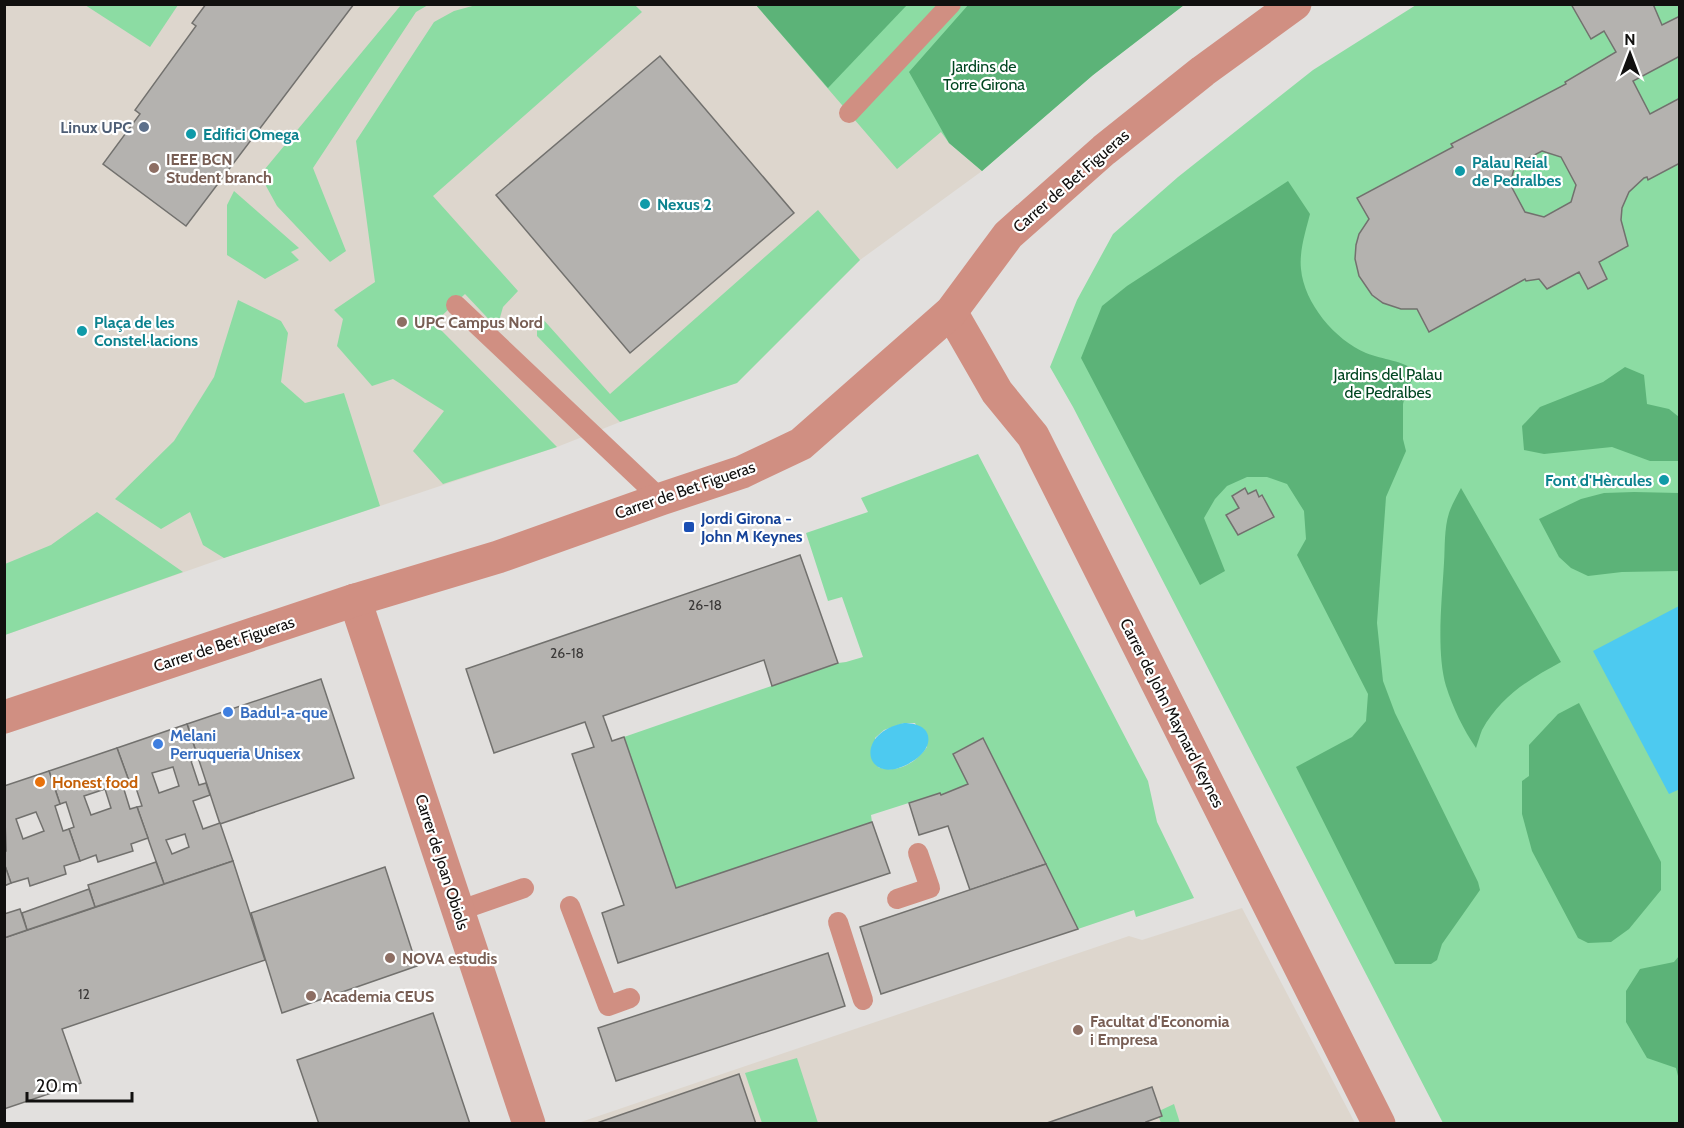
<svg xmlns="http://www.w3.org/2000/svg" width="1684" height="1128" font-family="Cabin,sans-serif">
<style>
.built{fill:#ddd6cd}
.green{fill:#8cdca3;fill-rule:evenodd}
.forest{fill:#5cb378}
.water{fill:#4dcaf0}
.building{fill:#b4b2af;stroke:#72716e;stroke-width:1.5;fill-rule:evenodd}
.lines{fill:none;stroke-linecap:round;stroke-linejoin:round}
.lane{stroke:#d08f82;stroke-width:20}
.street{stroke:#d08f82;stroke-width:33}
.service-dot{fill:#5c6f8a;stroke:#fff;stroke-width:2}
.culture-dot{fill:#0f9aa8;stroke:#fff;stroke-width:2}
.education-dot{fill:#8d6e63;stroke:#fff;stroke-width:2}
.transit-dot{fill:#1a4fb4;stroke:#fff;stroke-width:2}
.shop-dot{fill:#3f7fe0;stroke:#fff;stroke-width:2}
.food-dot{fill:#e8710a;stroke:#fff;stroke-width:2}
.labels{text-anchor:middle;dominant-baseline:central;stroke-width:4.5;stroke-linejoin:round;paint-order:stroke}
.number-label{font-size:14px;fill:#3a3837}
.park-label{font-size:16px;fill:#004621;stroke:#fff}
.service-label{font-size:16px;font-weight:bold;fill:#4e5e75;stroke:#fff;text-anchor:end}
.culture-label{font-size:16px;font-weight:bold;fill:#0d838f;stroke:#fff;text-anchor:start}
.education-label{font-size:16px;font-weight:bold;fill:#785e54;stroke:#fff;text-anchor:start}
.street-label{font-size:16px;fill:#11100f;stroke:#fff}
.transit-label{font-size:16px;font-weight:bold;fill:#164399;stroke:#fff;text-anchor:start}
.shop-label{font-size:16px;font-weight:bold;fill:#366cbe;stroke:#fff;text-anchor:start}
.food-label{font-size:16px;font-weight:bold;fill:#c56008;stroke:#fff;text-anchor:start}
</style>
<rect width="100%" height="100%" fill="#e2e0de"/>
<g class="built">
<path d="M4,5H1184L1093,75L982,171L860,260L737,383L620,422L557,447L224,558L5,635Z"/>
<path d="M1242,908L1355,1123L575,1124L1129,936L1142,940Z"/>
</g>
<g class="green">
<path d="M85,5H178L150,47Z"/>
<path d="M401,5H428L416,12L313,168L346,251L330,262L277,206L260,175Z"/>
<path d="M476,5H635L642,12L433,196L518,291L503,307L497,328L465,294L434,323L557,447L443,484L413,451L444,411L393,379L372,386L337,346L343,319L334,310L375,282L356,141L434,22L454,11Z"/>
<path d="M756,5H1184L1093,75L982,171L949,143L941,132L897,169Z"/>
<path d="M1416,5H1679V1123H1443L1073,407L1050,367L1077,300L1113,234L1178,177L1313,70Z"/>
<path d="M234,191L299,248L291,252L299,260L265,279L227,255V205Z"/>
<path d="M818,210L860,260L737,383L620,422L537,336V327L541,317L610,394Z"/>
<path d="M238,300L281,321L288,333L281,382L305,403L344,393L380,506L224,558L203,545L190,512L161,529L115,499L174,441L214,377Z"/>
<path d="M978,454L1148,781L1157,822L1194,898L1136,917L1134,910L1078,929L983,738L953,754L968,784L941,795L940,793L871,815L872,822L676,888L624,737L838,663L846,662L863,657L842,597L828,601L806,533L868,512L861,498ZM904,723H915L927,747C916,763 897,774 878,767L875,738L884,730Z"/>
<path d="M97,512L183,572L5,635V564L51,545Z"/>
<path d="M797,1058L818,1123H762L745,1073Z"/>
<path d="M1174,1104L1180,1123H1161L1157,1112Z"/>
</g>
<g class="forest">
<path d="M969,4H1184V5L1093,75L982,171L949,143L909,72Z"/>
<path d="M756,5H907L828,88Z"/>
<path d="M1288,181L1310,214C1306,230 1299,251 1301,269C1304,303 1335,340 1366,353C1383,360 1403,360 1417,372L1407,389L1403,404V439L1406,451L1386,497L1377,623L1383,681L1395,713L1478,882L1480,890L1442,944L1437,960L1431,964H1395L1296,767L1352,737L1366,721L1368,694L1297,555L1306,539L1304,511L1287,484L1267,477H1247L1227,486L1215,499L1204,518L1225,571L1200,585L1081,358L1102,306L1127,286Z"/>
<path d="M1625,367L1644,375L1647,404L1669,409L1679,417V461H1650L1612,447L1544,454L1524,450L1522,426L1540,407L1603,382Z"/>
<path d="M1461,488L1561,662C1528,680 1501,696 1482,730C1480,735 1478,742 1476,748C1463,729 1453,708 1446,686C1436,652 1442,599 1444,563C1445,547 1444,529 1449,513C1452,504 1457,496 1461,488Z"/>
<path d="M1634,492L1679,493V571L1622,572L1588,576L1571,568L1559,557L1539,519L1581,499L1604,493Z"/>
<path d="M1579,703L1661,862V890L1629,929L1611,942L1588,943L1578,938L1532,851L1522,814V781L1529,776V745L1558,714Z"/>
<path d="M1679,956V1080L1676,1068L1647,1058L1626,1022V991L1640,969L1674,962Z"/>
</g>
<g class="water">
<path d="M1679,606L1680,789L1669,794L1593,651Z"/>
<path d="M904,723C917,723 931,728 928,743C926,751 919,757 913,761C867,791 850,734 904,723Z"/>
</g>
<g class="building">
<path d="M206,4H354L186,226L103,164L140,114L135,110L196,26L192,23Z"/>
<path d="M1571,4H1653L1662,25L1680,16V56L1633,81L1650,114L1680,98V163L1648,180L1647,177L1644,178L1629,192L1622,208L1621,220L1628,246L1599,262L1607,279L1588,289L1579,272L1547,289L1539,279L1526,281L1525,279L1429,332L1417,309H1401L1383,303L1372,295L1359,276L1355,259L1356,245L1359,234L1369,219L1357,198L1453,147L1451,144L1566,84L1565,82L1616,52L1604,31L1591,39ZM1542,151L1561,157L1576,185L1571,202L1544,217L1525,212L1510,184L1515,165Z"/>
<path d="M660,56L794,213L630,353L496,195Z"/>
<path d="M1245,488L1248,494L1256,490L1259,497L1262,495L1274,517L1238,535L1226,515L1239,508L1232,496Z"/>
<path d="M800,555L838,663L772,686L764,660L603,716L612,741L624,737L676,888L872,822L890,873L618,963L602,913L624,905L572,754L594,747L585,722L494,753L466,669Z"/>
<path d="M321,679L354,778L220,824L187,724Z"/>
<path d="M187,724L198,758L191,761L199,785L206,783L210,795L193,801L203,829L220,823L233,861L164,884L137,807L142,806L133,779L129,781L117,748ZM173,767L179,786L159,793L152,773ZM185,834L189,847L172,854L166,840Z"/>
<path d="M983,738L1046,864L970,890L948,826L919,835L909,803L940,793L941,795L968,784L953,754Z"/>
<path d="M117,748L129,781L122,783L130,809L137,807L148,838L131,844L133,851L98,862L96,855L80,861L69,829L74,827L66,802L60,804L49,771ZM105,789L111,808L91,815L84,796Z"/>
<path d="M49,771L60,804L55,806L63,831L69,829L80,861L64,866L66,874L30,886L28,878L11,883L4,863V851H6L4,786ZM36,812L44,831L23,839L16,819Z"/>
<path d="M233,861L265,960L62,1029L81,1083L4,1109V938Z"/>
<path d="M156,862L164,884L95,907L88,885Z"/>
<path d="M4,863L11,883L4,886Z"/>
<path d="M1046,864L1078,929L881,994L860,927Z"/>
<path d="M385,867L417,966L282,1013L251,913Z"/>
<path d="M89,889L95,907L27,930L22,913Z"/>
<path d="M20,909L27,930L4,938V914Z"/>
<path d="M828,953L845,1006L616,1081L598,1028Z"/>
<path d="M433,1013L470,1124H319L297,1060Z"/>
<path d="M739,1074L756,1124H594Z"/>
<path d="M1152,1087L1162,1116L1146,1122L1147,1124H1044Z"/>
</g>
<g class="lines">
<g class="lane">
<path d="M849,113L951,4"/>
<path d="M456,305L661,499"/>
<path d="M897,899L930,888L918,853"/>
<path d="M570,906L608,1006L630,998"/>
<path d="M458,911L524,888"/>
<path d="M838,922L863,1000"/>
</g>
<g class="street">
<path d="M951,312L997,392L1033,436L1379,1124"/>
<path d="M355,600L529,1124"/>
<path d="M4,717L355,600L498,557L661,499L742,472L801,444L951,312L1008,235L1104,150L1203,71L1295,4"/>
</g>
</g>
<circle class="service-dot" cx="144" cy="127" r="6"/>
<g class="culture-dot">
<circle cx="191" cy="134" r="6"/>
<circle cx="1460" cy="171" r="6"/>
<circle cx="645" cy="204" r="6"/>
<circle cx="82" cy="331" r="6"/>
<circle cx="1664" cy="480" r="6"/>
</g>
<g class="education-dot">
<circle cx="154" cy="168" r="6"/>
<circle cx="402" cy="322" r="6"/>
<circle cx="390" cy="958" r="6"/>
<circle cx="311" cy="996" r="6"/>
<circle cx="1078" cy="1030" r="6"/>
</g>
<rect class="transit-dot" x="683" y="521" width="12" height="12" rx="3"/>
<g class="shop-dot">
<circle cx="228" cy="712" r="6"/>
<circle cx="158" cy="744" r="6"/>
</g>
<circle class="food-dot" cx="40" cy="782" r="6"/>
<g class="labels">
<g class="number-label">
<text x="705" y="605">26-18</text>
<text x="567" y="653">26-18</text>
<text x="84" y="994">12</text>
</g>
<g class="park-label">
<text x="984" y="66">Jardins de<tspan x="984" dy="18">Torre Girona</tspan></text>
<text x="1388" y="374">Jardins del Palau<tspan x="1388" dy="18">de Pedralbes</tspan></text>
</g>
<g class="service-label">
<text x="132" y="127">Linux UPC</text>
</g>
<g class="culture-label">
<text x="203" y="134">Edifici Omega</text>
<text x="1472" y="162">Palau Reial<tspan x="1472" dy="18">de Pedralbes</tspan></text>
<text x="657" y="204">Nexus 2</text>
<text x="94" y="322">Plaça de les<tspan x="94" dy="18">Constel·lacions</tspan></text>
<text x="1652" y="480" text-anchor="end">Font d'Hèrcules</text>
</g>
<g class="education-label">
<text x="166" y="159">IEEE BCN<tspan x="166" dy="18">Student branch</tspan></text>
<text x="414" y="322">UPC Campus Nord</text>
<text x="402" y="958">NOVA estudis</text>
<text x="323" y="996">Academia CEUS</text>
<text x="1090" y="1021">Facultat d'Economia<tspan x="1090" dy="18">i Empresa</tspan></text>
</g>
<g class="street-label">
<text transform="translate(1071 181) rotate(-41)">Carrer de Bet Figueras</text>
<text transform="translate(685 490) rotate(-19)">Carrer de Bet Figueras</text>
<text transform="translate(224 644) rotate(-18)">Carrer de Bet Figueras</text>
<text transform="translate(1172 713) rotate(63)">Carrer de John Maynard Keynes</text>
<text transform="translate(442 862) rotate(72)">Carrer de Joan Obiols</text>
</g>
<g class="transit-label">
<text x="701" y="518">Jordi Girona -<tspan x="701" dy="18">John M Keynes</tspan></text>
</g>
<g class="shop-label">
<text x="240" y="712">Badul-a-que</text>
<text x="170" y="735">Melani<tspan x="170" dy="18">Perruqueria Unisex</tspan></text>
</g>
<g class="food-label">
<text x="52" y="782">Honest food</text>
</g>
</g>
<rect width="1684" height="1128" fill="none" stroke="#11100f" stroke-width="12"/>
<g transform="translate(1630 54)" stroke="#ffffff" stroke-width="4.5" paint-order="stroke">
<path d="M0-4.5L10 22L0 15L-10 22Z" fill="#11100f"/>
<text y="-9" font-size="16" font-weight="bold" text-anchor="middle" fill="#11100f">N</text>
</g>
<path d="M27 1092v9h105v-9" fill="none" stroke="#11100f" stroke-width="3"/>
<text x="36" y="1092" font-size="18" fill="#11100f" stroke="#ffffff" stroke-width="4.5" paint-order="stroke">20 m</text>
</svg>
